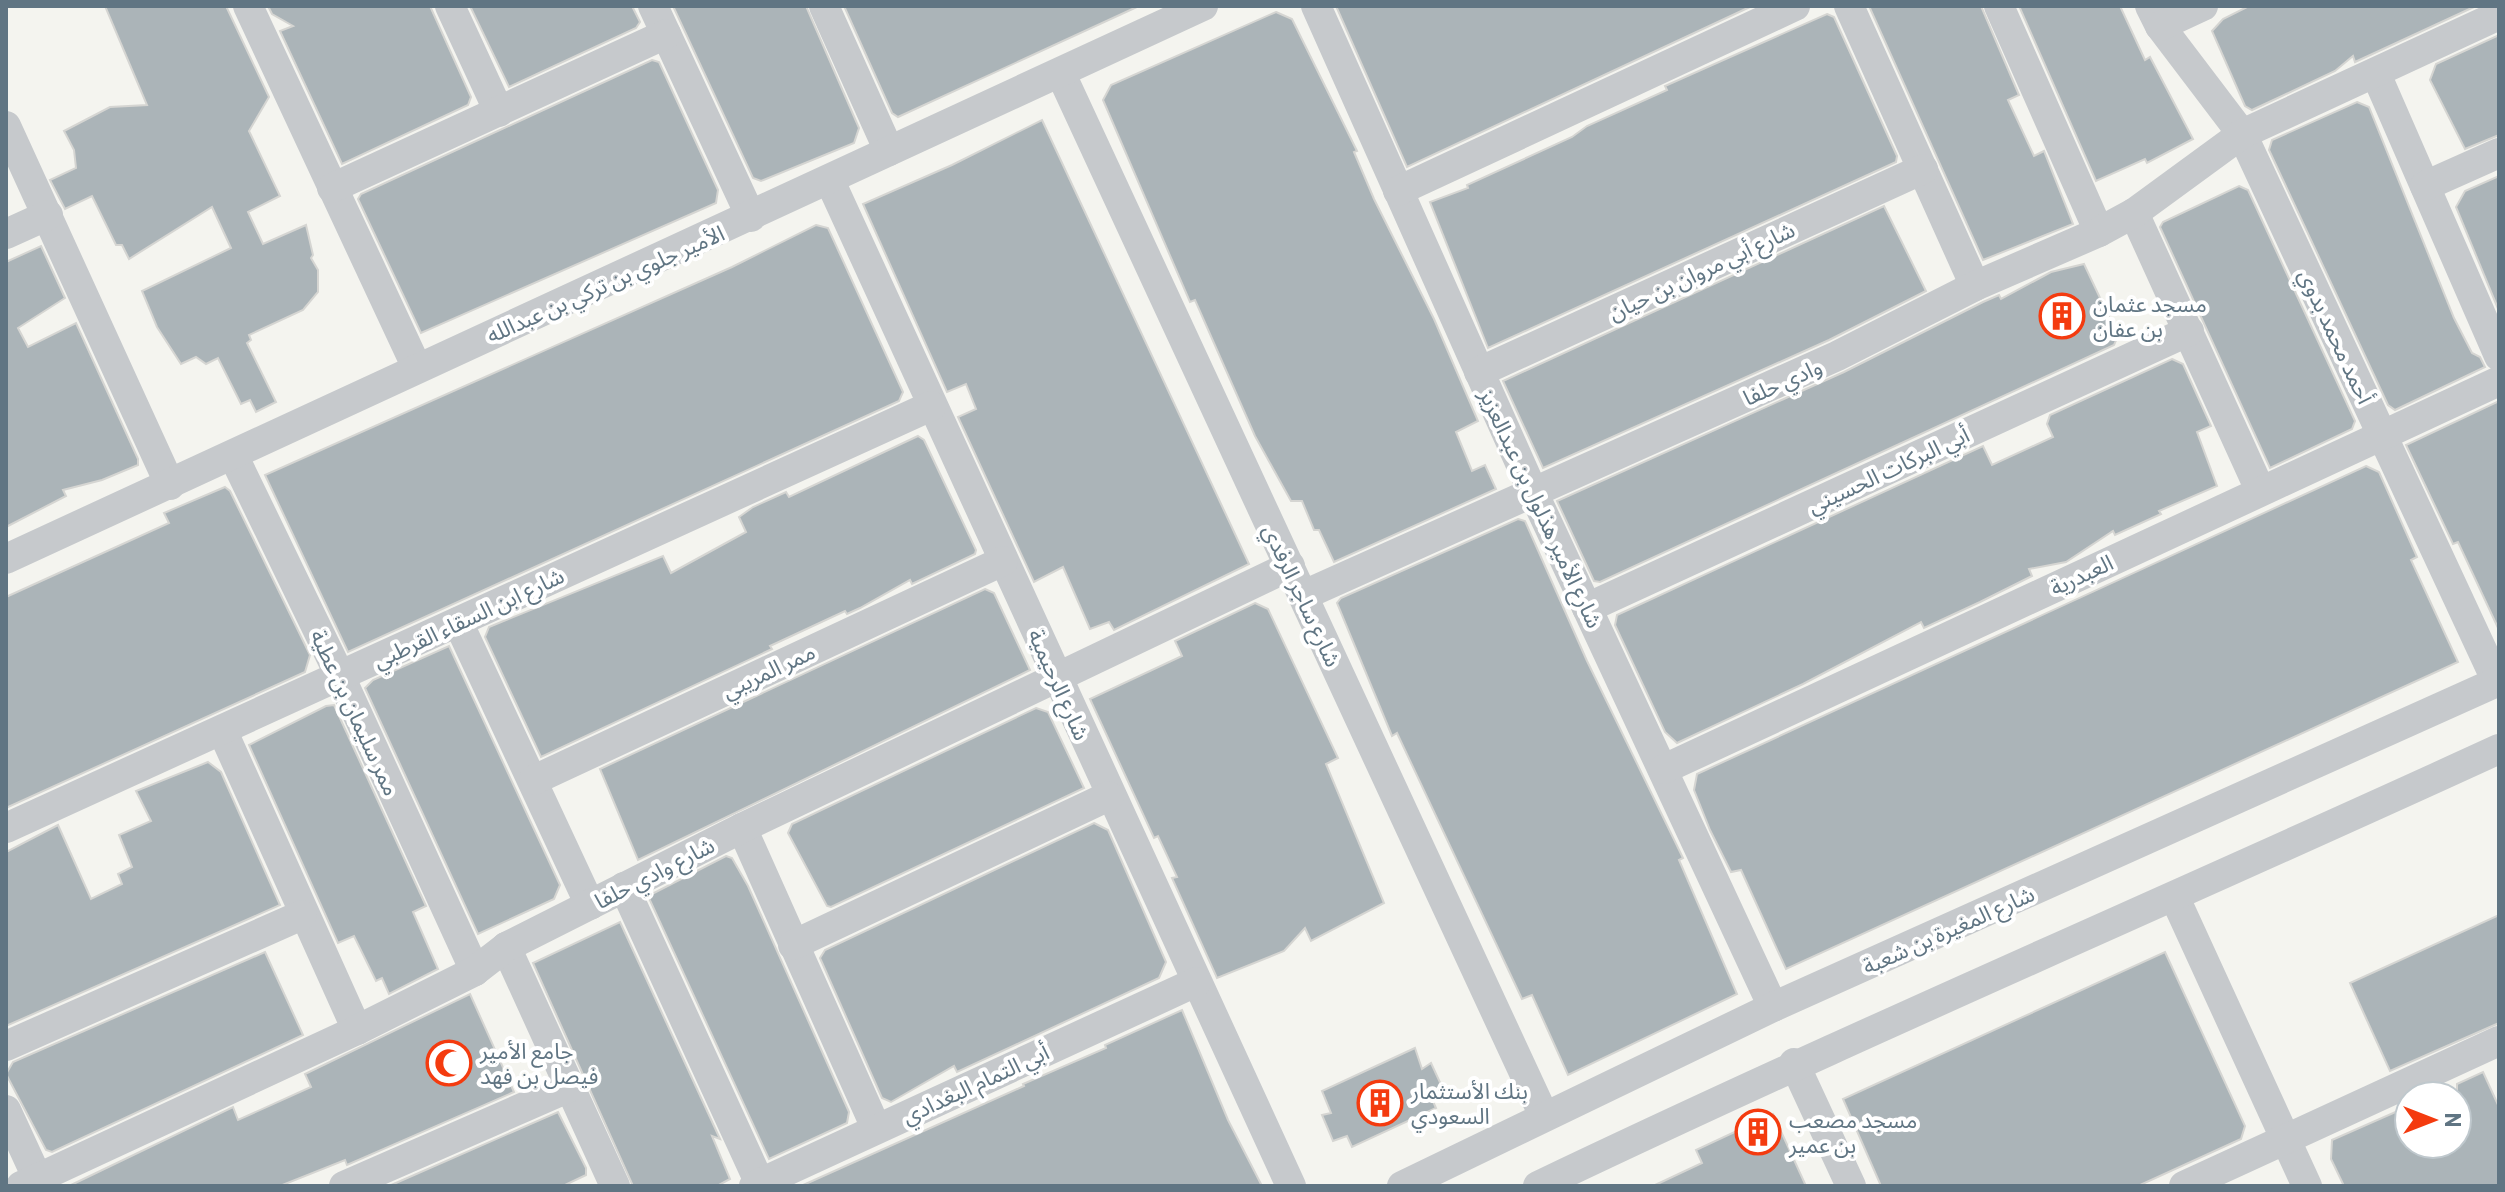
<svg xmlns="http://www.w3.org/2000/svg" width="2505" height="1192" font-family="Barlow,'Noto Sans Arabic',sans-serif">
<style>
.building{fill:#abb4b8;stroke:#d5d5d2;stroke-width:2}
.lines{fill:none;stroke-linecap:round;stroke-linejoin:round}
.minor{stroke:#c6c9cc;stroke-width:30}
.labels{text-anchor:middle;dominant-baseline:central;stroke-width:8;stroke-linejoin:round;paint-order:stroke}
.street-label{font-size:22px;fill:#607583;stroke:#fff}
.poi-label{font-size:22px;fill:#607583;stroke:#fff;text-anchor:start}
</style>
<rect width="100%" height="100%" fill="#f4f4ef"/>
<g class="building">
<path d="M105,6H226L269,97L249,131L280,196L248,212L263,244L306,225L313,255L311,258L318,270V292L303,310L249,335L251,340L247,343L276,402L256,412L250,400L241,404L218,358L206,364L196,357L181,364L157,327L142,291L231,248L212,207L129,259L122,245H116L92,196L65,209L50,180L76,168L74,150L64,131L110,107L147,105Z"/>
<path d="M268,6H430L471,97L468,105L342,164L280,31L293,26L272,14Z"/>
<path d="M470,6H632L640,22L636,28L509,87Z"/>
<path d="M673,6H806L859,128L854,143L761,181L753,178Z"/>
<path d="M844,6H1139L898,117L892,113Z"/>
<path d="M1336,6H1752L1407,167Z"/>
<path d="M1869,6H1981L2019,95L2008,100L2034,156L2044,151L2073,224L1983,260Z"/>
<path d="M2019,6H2120L2145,60L2150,57L2193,139L2147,163L2145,159L2096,181Z"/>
<path d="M2249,6H2476L2355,62L2353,56L2335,71L2252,110L2245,106L2212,31L2223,19Z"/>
<path d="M1276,12L1292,19L1357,151L1354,152L1374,199L1434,319L1478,421L1456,432L1472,471L1485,465L1496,489L1334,562L1319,530H1314L1302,501H1291L1255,436L1195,300L1190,302L1103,100L1111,85Z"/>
<path d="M1827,14L1834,17L1897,156L1896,162L1488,348L1430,202L1468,188L1467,185L1572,137L1587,126L1667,90L1665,86Z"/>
<path d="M2499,35V135L2465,149L2430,80L2436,64Z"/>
<path d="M652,60L659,62L718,190L716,203L421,333L358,199L361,194Z"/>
<path d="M2357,102L2369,107L2454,318L2472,353L2480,357L2485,367L2395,410L2388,405L2269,150L2272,140Z"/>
<path d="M1042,120L1249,564L1114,630L1109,622L1090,629L1063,567L1034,582L958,417L976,409L966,384L947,392L863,204L952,165Z"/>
<path d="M2499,176V311L2456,207L2465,191Z"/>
<path d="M2239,186L2248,190L2355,421L2352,429L2270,468L2160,227L2163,222Z"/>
<path d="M1884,206L1926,291L1829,340L1543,468L1503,381Z"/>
<path d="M816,225L828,228L903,392L899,401L348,652L265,475L732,267Z"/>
<path d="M41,246L65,298L18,328L28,347L76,323L138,459V465L102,480L63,490L66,496L6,527V262Z"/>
<path d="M2084,264L2118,336L2114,345L1600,582L1594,581L1557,501L1844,372L1983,302L1999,295L2001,299L2051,272Z"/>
<path d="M2172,359L2183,364L2211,426L2197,432L2217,486L2159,511L2161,514L2115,535L2113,531L2066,562L2029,569L2032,576L1980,602L1924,628L1921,622L1803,684L1677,743L1665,732L1615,625L1617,615L1983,446L1992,465L2053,437L2047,424L2050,415Z"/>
<path d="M2499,401V630L2458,542L2453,544L2406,445Z"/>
<path d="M918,436L924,440L976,550L975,554L912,584L910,580L860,608L847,614L845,611L770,646L772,649L541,757L485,637L489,627L663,556L671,573L746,532L739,517L753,507L786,492L789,497Z"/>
<path d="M2366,466L2379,472L2417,557L2411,560L2458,662L1786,969L1741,870L1731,872L1710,830L1694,790L1697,774Z"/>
<path d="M225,487L230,491L310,655L305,672L6,808V597L169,523L164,513Z"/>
<path d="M1518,519L1525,521L1587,661L1683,858L1679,860L1737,994L1568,1075L1532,995L1522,999L1397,733L1392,736L1337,603L1341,598Z"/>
<path d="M985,589L994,593L1030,670L638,860L600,769Z"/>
<path d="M1255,603L1268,609L1338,758L1326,764L1384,903L1311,941L1305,928L1284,951L1217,978L1172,878L1177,877L1158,836L1154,838L1090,699L1182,656L1175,641Z"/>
<path d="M449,646L560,885L554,899L478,934L365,688L373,680Z"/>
<path d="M334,705L426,906L413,912L438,969L389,994L382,978L376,981L354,936L338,943L249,745L326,706Z"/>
<path d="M1036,708L1048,712L1084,788L831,907L827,906L788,833L792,824Z"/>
<path d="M208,762L221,772L280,905L6,1026V852L58,825L91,899L122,884L118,874L132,867L119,835L151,821L136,791Z"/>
<path d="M1094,823L1108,830L1166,962L1159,978L957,1072L954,1066L891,1102L882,1098L820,958L825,950Z"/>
<path d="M726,856L732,858L748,886L849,1112L847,1123L769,1159L648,896Z"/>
<path d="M2499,915V1023L2390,1071L2350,983Z"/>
<path d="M620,922L720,1139L712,1136L730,1179L717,1186H633L533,963Z"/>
<path d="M265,952L303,1035L52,1152L46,1150L6,1074L13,1062Z"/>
<path d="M2165,952L2245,1126L2241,1139L2138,1186H1881L1843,1099Z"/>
<path d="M470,994L514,1092L347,1165L345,1160L280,1186H69L233,1107L238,1120L311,1087L305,1074Z"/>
<path d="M1182,1010L1228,1120L1262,1186H801L1024,1086L1023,1084L1106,1048L1105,1045Z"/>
<path d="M1415,1048L1422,1069L1431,1063L1444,1091L1431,1097L1436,1108L1352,1147L1347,1136L1333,1141L1322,1115L1331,1113L1322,1091Z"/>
<path d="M2483,1072L2499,1107V1186H2344L2331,1159L2332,1140L2409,1106V1144H2457V1084Z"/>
<path d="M558,1112L586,1168V1175L563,1186H389Z"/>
<path d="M1773,1114L1806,1186H1653L1702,1163L1696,1150Z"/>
</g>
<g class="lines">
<g class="minor">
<path d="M248,6L417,368"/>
<path d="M450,6L499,112"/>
<path d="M653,6L751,217"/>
<path d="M824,6L889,151"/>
<path d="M1316,6L1533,492L1773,1007"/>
<path d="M1849,6L1975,286"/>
<path d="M1999,6L2099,232"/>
<path d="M2150,6L2160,26L2242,134L2497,682"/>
<path d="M2160,26L2203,6"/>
<path d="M1061,74L1544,1116"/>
<path d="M2376,74L2499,356"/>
<path d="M6,126L170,485"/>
<path d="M830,181L1291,1186"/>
<path d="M2425,186L2499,153"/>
<path d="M332,188L666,34"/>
<path d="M1398,191L1795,6"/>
<path d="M2134,213L2260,490"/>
<path d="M6,234L48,215"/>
<path d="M1479,372L1923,169"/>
<path d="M233,455L340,676L475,971"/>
<path d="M6,559L1203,6"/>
<path d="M1304,595L1837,356L1975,286L2099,232L2134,213L2242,134L2499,15"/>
<path d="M1587,608L2189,331"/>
<path d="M458,622L590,905"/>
<path d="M223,732L357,1030"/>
<path d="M1664,769L2499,381"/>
<path d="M534,780L1003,561"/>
<path d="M6,828L931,406"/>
<path d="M742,828L876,1128"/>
<path d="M624,887L761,1186"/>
<path d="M2175,898L2307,1186"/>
<path d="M793,945L1109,796"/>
<path d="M506,947L615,1186"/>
<path d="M6,1046L302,915"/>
<path d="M1794,1063L1851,1186"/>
<path d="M6,1110L41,1186"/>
<path d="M21,1186L357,1030L475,971L506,947L742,828L1290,566"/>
<path d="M344,1186L570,1087"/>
<path d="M754,1186L1196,982"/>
<path d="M1402,1186L1773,1007L2499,681"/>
<path d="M1538,1186C1856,1034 2179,896 2499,749"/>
<path d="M2184,1186L2499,1041"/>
</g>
</g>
<defs>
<g id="building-ring" transform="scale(2.3)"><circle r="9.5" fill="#fff" stroke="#f43b0f" stroke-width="1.5"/><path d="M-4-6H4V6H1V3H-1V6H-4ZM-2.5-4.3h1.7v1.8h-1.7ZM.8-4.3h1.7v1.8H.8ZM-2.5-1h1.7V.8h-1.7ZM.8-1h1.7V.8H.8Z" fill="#f43b0f"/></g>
<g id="mosque-ring" transform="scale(2.3)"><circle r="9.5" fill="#fff" stroke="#f43b0f" stroke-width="1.5"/><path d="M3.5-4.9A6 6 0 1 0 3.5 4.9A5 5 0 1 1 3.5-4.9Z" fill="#f43b0f"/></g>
</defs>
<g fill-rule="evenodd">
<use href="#building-ring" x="2062" y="316"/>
<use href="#mosque-ring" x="449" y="1063"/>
<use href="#building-ring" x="1380" y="1103"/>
<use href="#building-ring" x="1758" y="1132"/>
</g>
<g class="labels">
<g class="street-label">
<text transform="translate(1701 270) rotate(-25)">شارع أبي مروان بن حيان</text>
<text transform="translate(605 283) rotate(-24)">الأمير جلوي بن تركي بن عبدالله</text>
<text transform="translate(2337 336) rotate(65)">أحمد محمد بدوي</text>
<text transform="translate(1782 381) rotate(-24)">وادي حلفا</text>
<text transform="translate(1888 469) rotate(-25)">أبي البركات الحسيني</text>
<text transform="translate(1542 508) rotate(65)">شارع الأمير هذلول بن عبدالعزيز</text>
<text transform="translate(2081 574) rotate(-25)">العبدرية</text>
<text transform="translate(1303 595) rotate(65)">شارع ساجر الرفدي</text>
<text transform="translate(468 617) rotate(-25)">شارع ابن السقاء القرطبي</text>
<text transform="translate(768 670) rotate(-25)">ممر المريبي</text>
<text transform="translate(1060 684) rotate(66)">شارع الرحيمية</text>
<text transform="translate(356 712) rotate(65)">ممر سليمان بن عطية</text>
<text transform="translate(654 872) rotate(-27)">شارع وادي حلفا</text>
<text transform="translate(1948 929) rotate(-24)">شارع المغيرة بن شعبة</text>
<text transform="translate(975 1083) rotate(-25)">أبي التمام البغدادي</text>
</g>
<g class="poi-label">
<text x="2093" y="303">مسجد عثمان<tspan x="2093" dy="25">بن عفان</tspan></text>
<text x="480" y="1050">جامع الأمير<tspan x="480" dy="25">فيصل بن فهد</tspan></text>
<text x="1411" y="1090">بنك الأستثمار<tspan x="1411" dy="25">السعودي</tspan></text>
<text x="1789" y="1119">مسجد مصعب<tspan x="1789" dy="25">بن عمير</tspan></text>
</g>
</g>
<rect width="2505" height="1192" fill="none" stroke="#607583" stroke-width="16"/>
<g transform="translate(2433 1120) rotate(90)"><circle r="38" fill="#ffffff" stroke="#bfc8cd" stroke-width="2"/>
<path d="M0-6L14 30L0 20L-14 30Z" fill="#f43b0f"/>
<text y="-12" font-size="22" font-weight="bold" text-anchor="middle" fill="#607583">N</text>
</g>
</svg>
